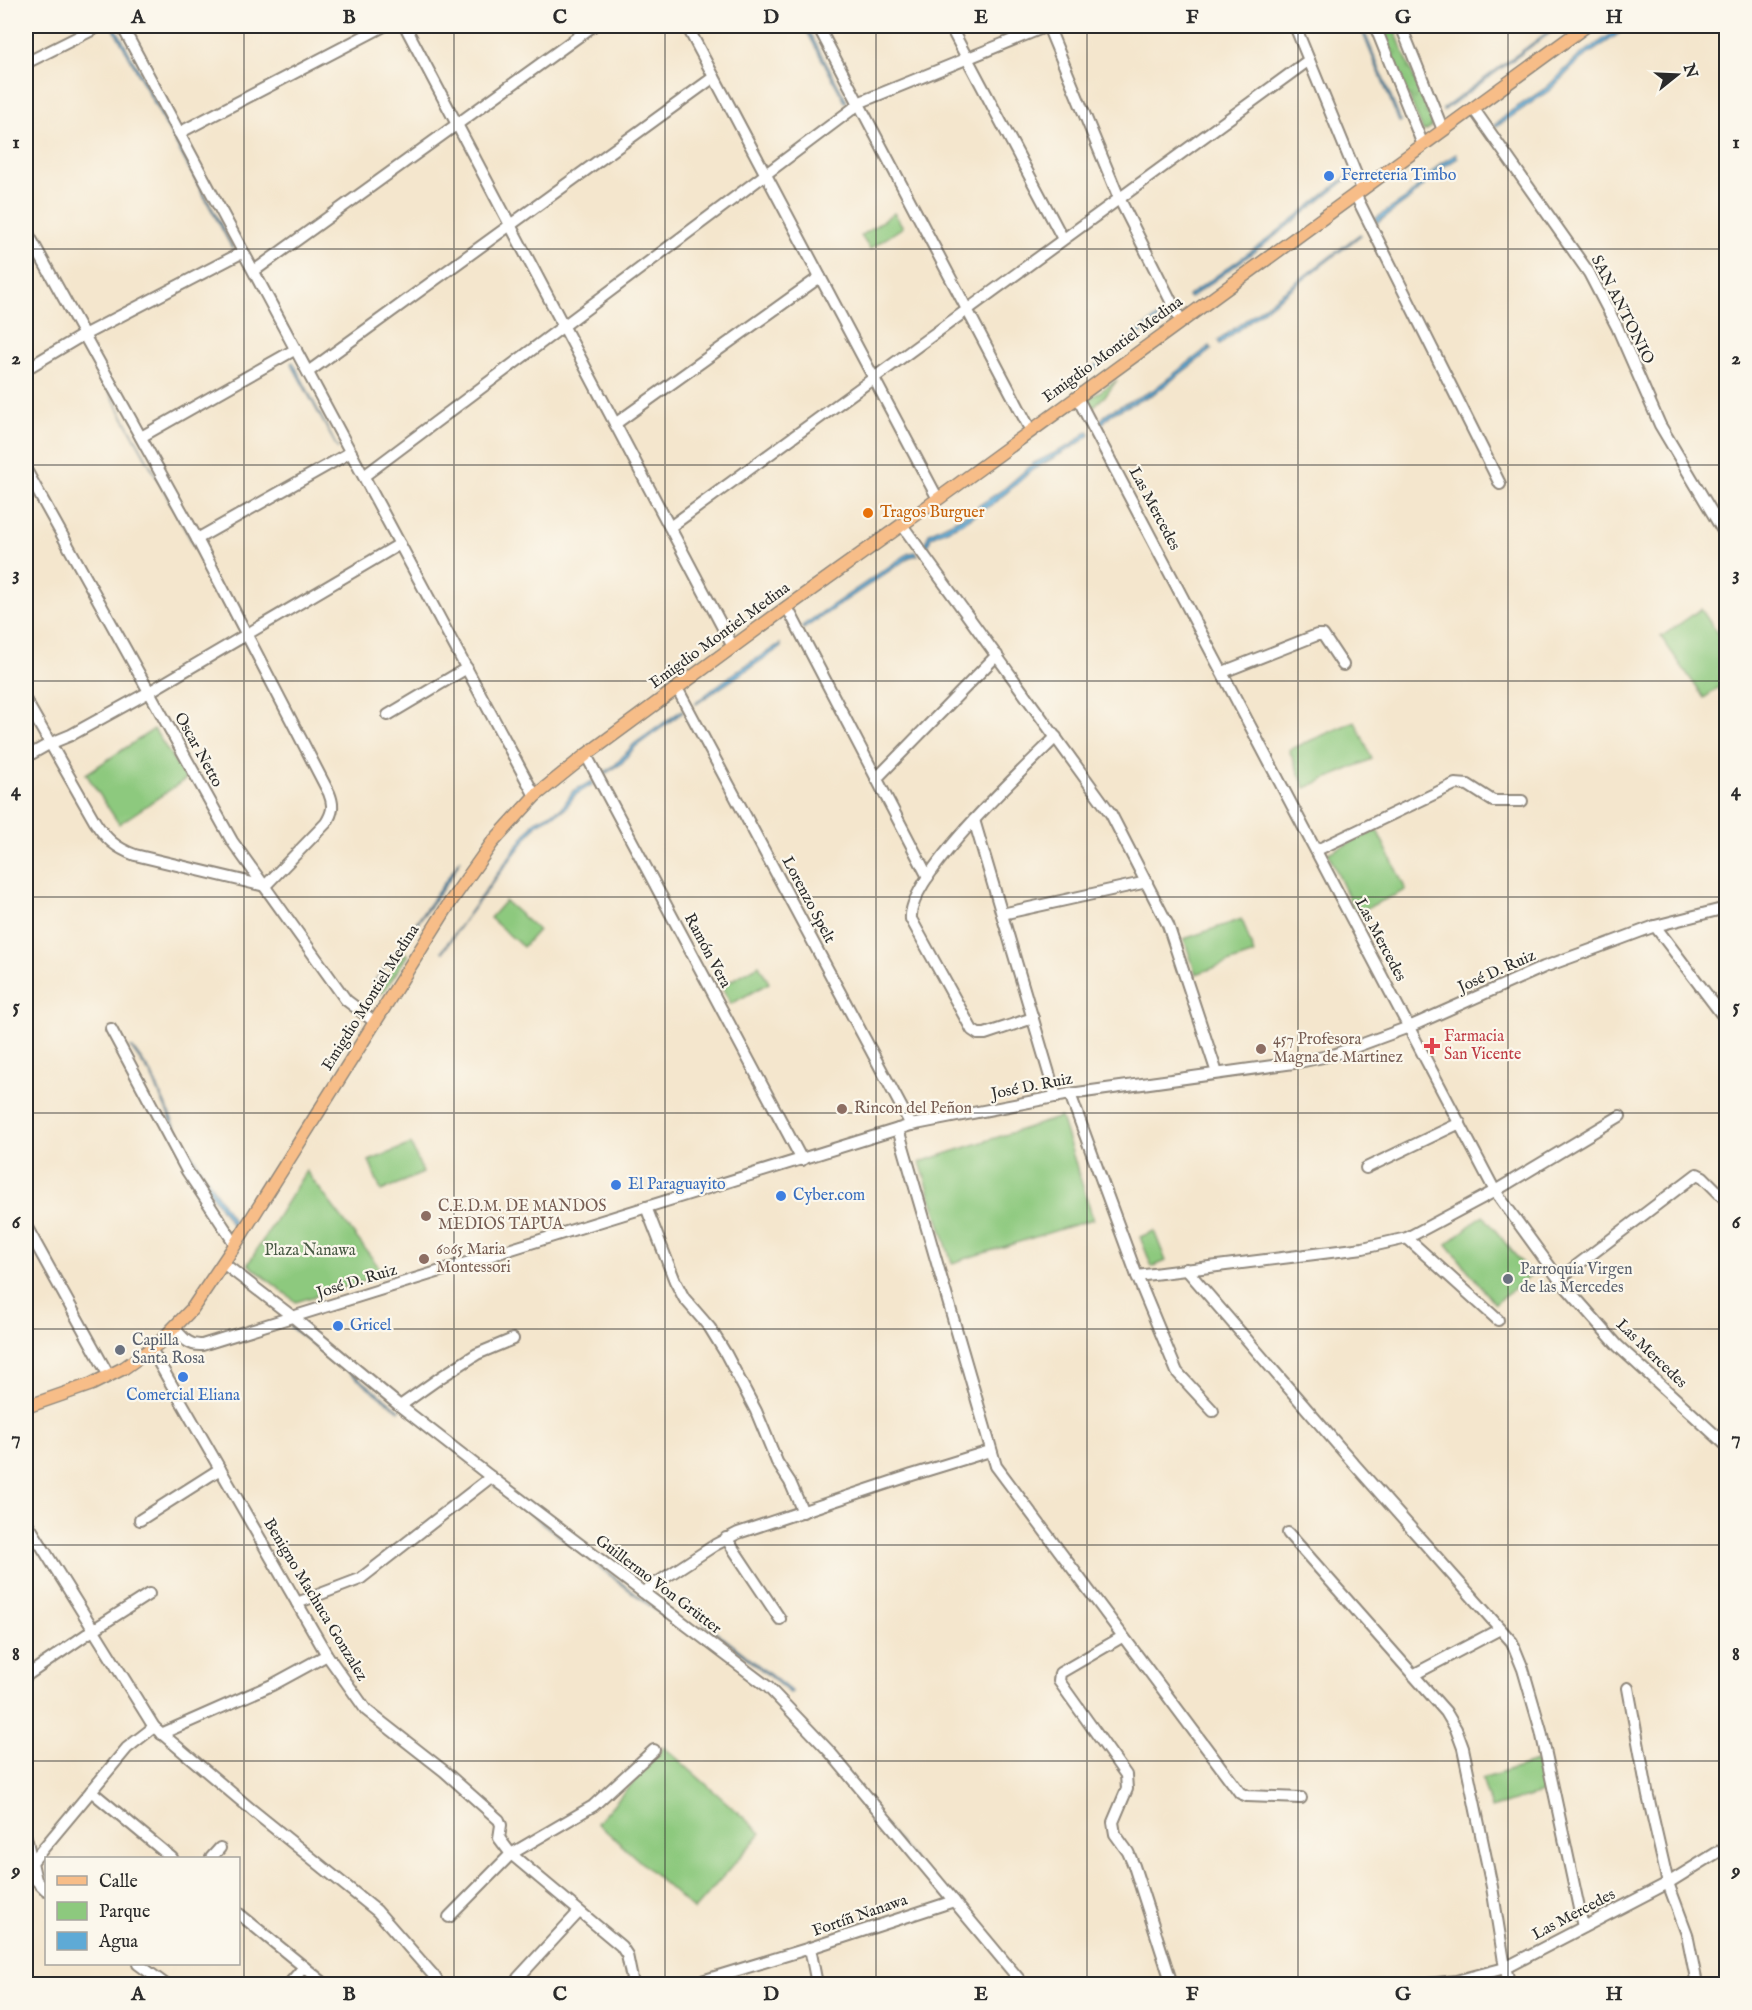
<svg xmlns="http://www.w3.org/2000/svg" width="1752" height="2010" font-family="'IM FELL English',serif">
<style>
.grass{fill:url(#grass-tufts);stroke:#5c7a54;stroke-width:1.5}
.park{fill:#8dc97e;stroke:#5c7a54;stroke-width:1.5}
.water{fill:#5eaad6;stroke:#446a80;stroke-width:1.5}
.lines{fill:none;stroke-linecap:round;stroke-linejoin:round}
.minor-casing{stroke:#90887c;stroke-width:14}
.major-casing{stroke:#90887c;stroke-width:15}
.minor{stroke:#fff;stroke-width:10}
.major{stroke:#f7bd88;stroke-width:12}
.grid{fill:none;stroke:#2b2b2b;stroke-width:1.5;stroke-opacity:0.55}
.shop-dot{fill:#3f7fe0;stroke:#fbf7ec;stroke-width:2}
.food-dot{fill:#e8710a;stroke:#fbf7ec;stroke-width:2}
.health-dot{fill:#e0444e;stroke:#fbf7ec;stroke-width:2}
.education-dot{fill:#8d6e63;stroke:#fbf7ec;stroke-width:2}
.worship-dot{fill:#6b7280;stroke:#fbf7ec;stroke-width:2}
.labels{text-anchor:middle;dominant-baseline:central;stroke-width:4.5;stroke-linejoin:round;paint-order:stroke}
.shop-label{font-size:16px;fill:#366cbe;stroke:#fbf7ec;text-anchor:start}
.street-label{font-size:16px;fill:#2b2b2b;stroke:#fbf7ec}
.food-label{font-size:16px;fill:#c56008;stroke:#fbf7ec;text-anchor:start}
.health-label{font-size:16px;fill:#be3a42;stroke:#fbf7ec;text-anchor:start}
.education-label{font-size:16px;fill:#785e54;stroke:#fbf7ec;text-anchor:start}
.park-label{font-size:16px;fill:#485a44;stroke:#fbf7ec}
.worship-label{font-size:16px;fill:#5b616d;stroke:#fbf7ec;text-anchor:start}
.neatline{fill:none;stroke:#2b2b2b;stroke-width:2}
.grid-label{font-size:20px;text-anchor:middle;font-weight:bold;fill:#2b2b2b}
</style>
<defs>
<pattern id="grass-tufts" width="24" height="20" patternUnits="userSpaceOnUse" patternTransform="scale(1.5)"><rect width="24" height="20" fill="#8dc97e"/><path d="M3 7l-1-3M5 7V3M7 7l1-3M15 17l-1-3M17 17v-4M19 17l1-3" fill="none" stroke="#73a367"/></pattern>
</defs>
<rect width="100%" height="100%" fill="#fbf7ec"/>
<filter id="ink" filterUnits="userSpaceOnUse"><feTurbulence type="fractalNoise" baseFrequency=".0167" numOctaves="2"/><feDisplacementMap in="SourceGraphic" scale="12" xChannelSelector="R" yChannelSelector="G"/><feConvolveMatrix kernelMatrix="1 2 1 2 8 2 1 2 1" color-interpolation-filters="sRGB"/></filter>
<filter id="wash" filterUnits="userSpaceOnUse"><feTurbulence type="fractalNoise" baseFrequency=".008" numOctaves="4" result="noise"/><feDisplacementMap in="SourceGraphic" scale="24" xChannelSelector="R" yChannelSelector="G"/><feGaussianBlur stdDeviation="1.35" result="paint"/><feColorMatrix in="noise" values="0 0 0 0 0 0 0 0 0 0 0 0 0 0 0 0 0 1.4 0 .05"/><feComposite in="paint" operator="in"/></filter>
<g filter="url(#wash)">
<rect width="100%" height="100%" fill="#f4e6cd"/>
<g class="grass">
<path d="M1380,26H1393L1432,122L1431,127L1425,131H1423Z"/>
<path d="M1117,380L1107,394L1091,409L1088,403V400Z"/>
<path d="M405,953L408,955L405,959L386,989L377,996L390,971Z"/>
</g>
<g class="park">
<path d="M894,213L903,227L870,249L861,236Z"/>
<path d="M1701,609L1726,646V682L1704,698L1661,637Z"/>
<path d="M1355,721L1372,759L1305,788L1289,750Z"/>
<path d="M154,729L186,779L119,824L86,774Z"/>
<path d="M1377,830L1406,890L1356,913L1328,853Z"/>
<path d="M505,901L538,930L523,947L490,918Z"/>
<path d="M1242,919L1254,954L1196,974L1184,939Z"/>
<path d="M759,965L769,983L731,1004L721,986Z"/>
<path d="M1061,1117L1093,1219L952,1263L920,1162Z"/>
<path d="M411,1144L423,1173L381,1191L369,1161Z"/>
<path d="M306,1171L385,1275L296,1302L248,1264Z"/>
<path d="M1483,1215L1531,1275L1495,1304L1447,1244Z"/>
<path d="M1154,1231L1166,1261L1152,1267L1140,1237Z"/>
<path d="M664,1747L761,1833L694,1910L597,1823Z"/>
<path d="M1536,1762L1545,1792L1491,1808L1482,1779Z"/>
</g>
<g class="water">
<path d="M804,26H806L847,102H845Z"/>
<path d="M1360,26H1362L1401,122H1399Z"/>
<path d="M1556,26H1559L1443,111V109Z"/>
<path d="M1623,26H1630L1580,60L1550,90L1496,127L1495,125L1511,111L1546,88L1579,56Z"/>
<path d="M116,28L233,247L232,248L114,29Z"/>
<path d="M1456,154L1458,158L1443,167L1411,198L1377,223L1375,219L1408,197L1440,164Z"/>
<path d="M1346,177L1347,179L1269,241L1190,298L1188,296L1268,239Z"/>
<path d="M1360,234L1361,235L1220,344L1218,341Z"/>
<path d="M1157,317L1159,319L1087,375L1086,373Z"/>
<path d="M83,344L233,615V616Z"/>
<path d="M1210,346L1212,349L1155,393L1111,414L1101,425L1099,422L1108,412L1153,390Z"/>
<path d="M293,362L338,449L291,363Z"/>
<path d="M1088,431L1090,435L1076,445L1032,470L995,503L962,523L931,537L928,547L925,544L929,533L960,518L1005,488L1034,463L1071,445Z"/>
<path d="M916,552L918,555L910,557L803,629L802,626L909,553Z"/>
<path d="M780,644L781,647L696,704V702L737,671Z"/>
<path d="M682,710L683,712L635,747L621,764L603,775L602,774L616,764L634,744Z"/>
<path d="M592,781L593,784L575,795L565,809L537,824L460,926L443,952L442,951L535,821L562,808L573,791Z"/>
<path d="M461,859L449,880L372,985Z"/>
<path d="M131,1048H133L152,1075L177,1130L231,1217L235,1225L233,1227L199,1175L187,1148L175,1130L151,1075Z"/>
<path d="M292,1326L400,1410L399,1411L290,1327Z"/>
<path d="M495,1485L678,1626L677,1627L494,1486Z"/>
<path d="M660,1587L792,1692L790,1693Z"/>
<path d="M827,1757L944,1895L943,1896Z"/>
</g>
</g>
<g filter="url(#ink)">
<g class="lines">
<g class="minor-casing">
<g id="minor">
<path d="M122,26L535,796"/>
<path d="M405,26L733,647"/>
<path d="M687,26L938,499"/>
<path d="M818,26L1031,431"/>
<path d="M950,26L1063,239"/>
<path d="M1048,26L1119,198L1181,321"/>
<path d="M1295,26L1362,189"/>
<path d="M1375,26L1423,145"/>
<path d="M1401,26L1443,130"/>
<path d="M26,63L100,26"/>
<path d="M1473,108L1589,273L1617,327L1660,425L1726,536"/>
<path d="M179,133L384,26"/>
<path d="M1355,194L1500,484"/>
<path d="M26,230L197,539L329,793C334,805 333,812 326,823L265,886L135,855C116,848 106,839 95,822L26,701"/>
<path d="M254,271L593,26"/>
<path d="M26,369L78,338L243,252"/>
<path d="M308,372L714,77"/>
<path d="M1077,397L1495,1191L1559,1279L1618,1346L1726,1445"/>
<path d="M615,424L820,277"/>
<path d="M141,437L296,349"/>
<path d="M26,470L232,841L346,1000L375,1022"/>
<path d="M364,476L863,101L1047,26"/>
<path d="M902,525L1111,814L1168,925L1217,1073"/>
<path d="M670,527L1309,60"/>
<path d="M197,539L351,452"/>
<path d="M787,607L928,877"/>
<path d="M1223,672L1317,635H1323L1343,665"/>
<path d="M677,688L911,1125"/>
<path d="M388,715L467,668"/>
<path d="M586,755L802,1160"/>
<path d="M26,757L49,744L71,735L149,692L400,544"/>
<path d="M876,779L997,655"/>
<path d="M974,820L1056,1097"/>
<path d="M1317,850L1455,784L1468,785L1493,801H1522"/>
<path d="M1002,914L1147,882"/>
<path d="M1655,926L1726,1020"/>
<path d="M1033,1018L985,1034H978L972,1030L911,919C907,877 1025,768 1056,737"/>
<path d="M111,1029L187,1171L235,1244"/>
<path d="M1070,1094L1137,1276L1177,1372L1213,1411"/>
<path d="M898,1129L996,1466L1240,1793L1247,1796L1301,1798"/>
<path d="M1366,1168L1460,1123"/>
<path d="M646,1207L675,1281L684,1298L710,1328L726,1354L756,1411L777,1462L790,1482L803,1512"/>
<path d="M26,1226L109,1376"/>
<path d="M1407,1238L1498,1320"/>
<path d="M223,1263L293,1317L400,1406L491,1477L768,1687L829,1751L1023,1984"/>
<path d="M1186,1269L1355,1465L1512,1642L1523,1669L1541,1731L1583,1927"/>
<path d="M1137,1276L1363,1248L1407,1238L1495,1191L1620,1116"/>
<path d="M1559,1279L1697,1174L1703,1177L1726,1200"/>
<path d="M175,1329C183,1338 189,1346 202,1345L911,1125L1070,1094L1294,1063L1333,1055L1409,1027L1544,967L1599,947L1655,926L1726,908"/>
<path d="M151,1349L327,1655L366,1710L444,1771L499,1820L501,1825L499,1838L511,1854L621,1946L627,1955L633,1984"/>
<path d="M400,1406L441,1377L477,1354L513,1339"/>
<path d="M140,1520L220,1469"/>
<path d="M26,1521L154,1727L252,1810L377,1911L434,1976L439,1984"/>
<path d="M1288,1533L1446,1712L1456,1729L1463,1748L1492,1887L1505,1968L1510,1984"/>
<path d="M726,1538L780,1619"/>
<path d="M643,1592L715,1545L738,1533L912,1475L990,1451"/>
<path d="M297,1603L360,1579L491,1477"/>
<path d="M1122,1637L1060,1673L1059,1681L1126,1775L1127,1789L1113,1822L1115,1834L1128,1852L1134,1866L1172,1984"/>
<path d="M1413,1675L1500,1629"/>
<path d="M26,1676L93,1630L149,1594"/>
<path d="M1628,1688L1648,1796L1668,1883L1687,1934L1697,1984"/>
<path d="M161,1734L272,1685L327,1655"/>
<path d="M91,1791L172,1858"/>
<path d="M26,1837L36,1880L46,1890"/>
<path d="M211,1858L220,1848"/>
<path d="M32,1862L127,1748L154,1727"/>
<path d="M238,1913L325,1984"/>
<path d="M449,1917L511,1854L593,1806L654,1750"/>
<path d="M138,1964L165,1984"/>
<path d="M518,1978L578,1913"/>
<path d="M289,1984L304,1967"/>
<path d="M692,1984L810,1948"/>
<path d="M817,1984L810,1948L954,1901"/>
<path d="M1427,1984L1456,1981L1505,1968L1668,1883L1726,1847"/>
</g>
</g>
<g class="major-casing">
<path id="major" d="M26,1407L92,1384L124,1368L159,1343L192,1309L233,1248L451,901L492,843L535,796L586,755L787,607L938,499L1586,26"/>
</g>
<use href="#minor" class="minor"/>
<use href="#major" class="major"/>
</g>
</g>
<path class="grid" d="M244,26V1984M454,26V1984M665,26V1984M876,26V1984M1087,26V1984M1298,26V1984M1508,26V1984M26,249H1726M26,465H1726M26,681H1726M26,897H1726M26,1113H1726M26,1329H1726M26,1545H1726M26,1761H1726"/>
<g class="shop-dot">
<circle cx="1329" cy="176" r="6"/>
<circle cx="616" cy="1185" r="6"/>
<circle cx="781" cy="1196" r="6"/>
<circle cx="338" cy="1326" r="6"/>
<circle cx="183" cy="1377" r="6"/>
</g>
<circle class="food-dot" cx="868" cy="513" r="6"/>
<path class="health-dot" d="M1429 1037h6v6h6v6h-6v6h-6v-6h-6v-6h6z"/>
<g class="education-dot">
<circle cx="1261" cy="1049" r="6"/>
<circle cx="842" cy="1109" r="6"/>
<circle cx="426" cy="1216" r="6"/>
<circle cx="424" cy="1259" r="6"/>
</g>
<g class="worship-dot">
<circle cx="1508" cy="1279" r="6"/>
<circle cx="120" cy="1350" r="6"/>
</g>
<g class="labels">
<g class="shop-label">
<text x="1341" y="176">Ferreteria Timbo</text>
<text x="628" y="1185">El Paraguayito</text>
<text x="793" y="1196">Cyber.com</text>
<text x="350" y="1326">Gricel</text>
<text x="183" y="1396" text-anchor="middle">Comercial Eliana</text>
</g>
<g class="street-label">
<text transform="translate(1622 310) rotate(63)">SAN ANTONIO</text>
<text transform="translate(1113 350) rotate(-36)">Emigdio Montiel Medina</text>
<text transform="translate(1154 509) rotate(62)">Las Mercedes</text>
<text transform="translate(720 636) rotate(-36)">Emigdio Montiel Medina</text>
<text transform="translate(198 750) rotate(61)">Oscar Netto</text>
<text transform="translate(808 900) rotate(62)">Lorenzo Spelt</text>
<text transform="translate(1380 940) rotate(62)">Las Mercedes</text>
<text transform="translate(707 951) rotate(62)">Ramón Vera</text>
<text transform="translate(1497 972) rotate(-24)">José D. Ruiz</text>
<text transform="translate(371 998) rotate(-58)">Emigdio Montiel Medina</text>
<text transform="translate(1032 1087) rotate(-11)">José D. Ruiz</text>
<text transform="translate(357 1282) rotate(-17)">José D. Ruiz</text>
<text transform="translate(1651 1354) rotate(44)">Las Mercedes</text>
<text transform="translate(658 1585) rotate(37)">Guillermo Von Grütter</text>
<text transform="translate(315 1600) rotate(59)">Benigno Machuca Gonzalez</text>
<text transform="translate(1574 1915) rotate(-28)">Las Mercedes</text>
<text transform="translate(860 1916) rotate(-19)">Fortíñ Nanawa</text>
</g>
<g class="food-label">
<text x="880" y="513">Tragos Burguer</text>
</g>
<g class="health-label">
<text x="1444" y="1037">Farmacia<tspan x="1444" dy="18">San Vicente</tspan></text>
</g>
<g class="education-label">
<text x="1273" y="1040">457 Profesora<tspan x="1273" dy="18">Magna de Martinez</tspan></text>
<text x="854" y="1109">Rincon del Peñon</text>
<text x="438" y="1207">C.E.D.M. DE MANDOS<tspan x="438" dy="18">MEDIOS TAPUA</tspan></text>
<text x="436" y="1250">6065 Maria<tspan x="436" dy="18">Montessori</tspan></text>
</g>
<g class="park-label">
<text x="310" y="1251">Plaza Nanawa</text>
</g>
<g class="worship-label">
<text x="1520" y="1270">Parroquia Virgen<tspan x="1520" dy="18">de las Mercedes</tspan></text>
<text x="132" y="1341">Capilla<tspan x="132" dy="18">Santa Rosa</tspan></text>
</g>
</g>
<rect width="1752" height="2010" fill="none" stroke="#fbf7ec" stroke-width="66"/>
<rect x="45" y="1857" width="195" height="108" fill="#fbf7ec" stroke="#a8a59f" stroke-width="1.5"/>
<rect x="57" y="1876" width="30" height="9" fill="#f7bd88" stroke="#a8a59f" stroke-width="1.5"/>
<text x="99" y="1887" font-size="18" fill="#2b2b2b">Calle</text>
<rect x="57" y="1902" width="30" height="18" fill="#8dc97e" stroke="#a8a59f" stroke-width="1.5"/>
<text x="99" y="1917" font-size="18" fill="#2b2b2b">Parque</text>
<rect x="57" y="1932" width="30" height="18" fill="#5eaad6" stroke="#a8a59f" stroke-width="1.5"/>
<text x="99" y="1947" font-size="18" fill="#2b2b2b">Agua</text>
<g transform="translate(1677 75) rotate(72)" stroke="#fbf7ec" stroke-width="4.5" paint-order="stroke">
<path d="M0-4.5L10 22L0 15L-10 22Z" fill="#2b2b2b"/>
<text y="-9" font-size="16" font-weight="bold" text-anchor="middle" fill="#2b2b2b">N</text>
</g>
<rect x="33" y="33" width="1686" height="1944" class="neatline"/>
<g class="grid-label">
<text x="138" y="23">A</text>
<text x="349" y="23">B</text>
<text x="560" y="23">C</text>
<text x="771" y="23">D</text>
<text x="981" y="23">E</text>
<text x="1192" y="23">F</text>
<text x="1403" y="23">G</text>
<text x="1614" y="23">H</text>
<text x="16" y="148">1</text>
<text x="1736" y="148">1</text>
<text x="16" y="364">2</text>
<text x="1736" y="364">2</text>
<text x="16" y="580">3</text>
<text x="1736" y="580">3</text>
<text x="16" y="796">4</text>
<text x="1736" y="796">4</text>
<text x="16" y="1012">5</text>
<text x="1736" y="1012">5</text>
<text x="16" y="1228">6</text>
<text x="1736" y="1228">6</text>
<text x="16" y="1444">7</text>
<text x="1736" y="1444">7</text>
<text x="16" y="1660">8</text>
<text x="1736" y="1660">8</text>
<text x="16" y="1876">9</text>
<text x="1736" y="1876">9</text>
<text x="138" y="2000">A</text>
<text x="349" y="2000">B</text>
<text x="560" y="2000">C</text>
<text x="771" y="2000">D</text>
<text x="981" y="2000">E</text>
<text x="1192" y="2000">F</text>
<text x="1403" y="2000">G</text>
<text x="1614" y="2000">H</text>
</g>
</svg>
